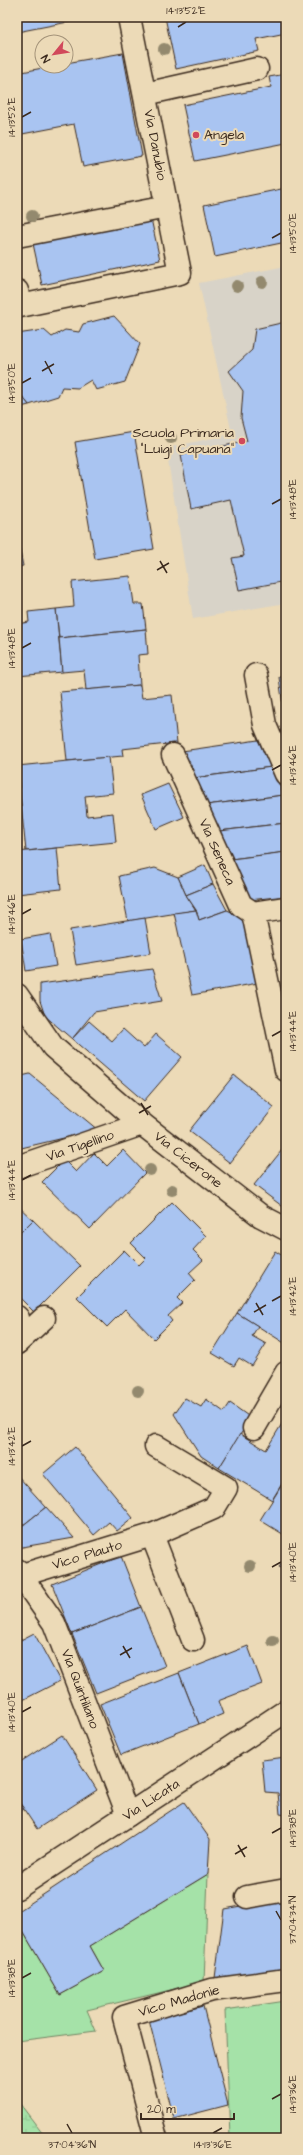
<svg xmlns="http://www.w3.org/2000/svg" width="303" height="2155" font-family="'Architects Daughter',sans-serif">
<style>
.built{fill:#d8d3c8}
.grass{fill:#a5e2a8;stroke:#708663}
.wetland{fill:url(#wetland-marsh);stroke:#708663}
.building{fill:#a9c4f1;stroke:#3b2a1e}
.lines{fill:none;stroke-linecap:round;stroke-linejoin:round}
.minor-casing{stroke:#3b2a1e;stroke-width:25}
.minor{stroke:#ecdab7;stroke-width:22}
.tree{fill:#93896e}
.ticks{fill:none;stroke:#3b2a1e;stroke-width:1.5}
.poi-dot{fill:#d1495b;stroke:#ecdab7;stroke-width:1.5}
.labels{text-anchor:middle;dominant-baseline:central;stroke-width:4;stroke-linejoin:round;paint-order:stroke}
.poi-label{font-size:14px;fill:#3b2a1e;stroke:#ecdab7;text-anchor:start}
.street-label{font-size:14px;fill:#3b2a1e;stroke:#ecdab7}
.neatline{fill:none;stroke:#3b2a1e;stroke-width:1.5}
.ticks-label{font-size:10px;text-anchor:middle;fill:#3b2a1e}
</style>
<defs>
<pattern id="wetland-marsh" width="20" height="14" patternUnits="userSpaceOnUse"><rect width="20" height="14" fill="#a5e2a8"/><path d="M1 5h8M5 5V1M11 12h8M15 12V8" fill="none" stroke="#8fc290"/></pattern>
</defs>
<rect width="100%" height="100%" fill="#ecdab7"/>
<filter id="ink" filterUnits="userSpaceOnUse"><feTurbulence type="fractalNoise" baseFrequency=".025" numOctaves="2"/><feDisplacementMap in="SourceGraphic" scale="8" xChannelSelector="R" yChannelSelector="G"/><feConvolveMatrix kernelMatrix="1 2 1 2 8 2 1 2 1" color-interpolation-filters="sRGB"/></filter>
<g filter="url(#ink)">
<path class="built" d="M286,266V603L193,619L166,448L232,434L199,283Z"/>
<g class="grass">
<path d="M208,1874L204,1982L87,2010L96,2031L17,2041V1921L60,1995L104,1971L90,1946Z"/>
<path d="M286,2001V2138H230L225,2010Z"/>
</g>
<path class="wetland" d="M17,2100L46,2138H17Z"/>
<g class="building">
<path d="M17,17H94L17,32Z"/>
<path d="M165,17H286V33L256,39L259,51L176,69Z"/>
<path d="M123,53L142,156L83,167L74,124L17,135V73L53,66H66V63Z"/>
<path d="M286,74V143L195,161L183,105L271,87L269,77Z"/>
<path d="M286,188V242L215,257L204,205Z"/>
<path d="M150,214L160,260L42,285L32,239Z"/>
<path d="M114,316L140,344L125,382L96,390L91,380L78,388L62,387L58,396L29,405L17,390V334L44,330L52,337L65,330L79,332L83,324Z"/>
<path d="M281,323H286V581L239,590L232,558L244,556L231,500L191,509L181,455L247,441L241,418L243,391L229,371L252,350L255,329Z"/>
<path d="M17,390L29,405L17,408Z"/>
<path d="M134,432L154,549L95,559L75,442Z"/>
<path d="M17,536L23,566L17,567Z"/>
<path d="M130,576L134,604H143L146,629L59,638L56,609L74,607L72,582Z"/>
<path d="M56,609L62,672L17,676V624L29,622L28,612Z"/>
<path d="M146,629L148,654L138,655L140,685L86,690L84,670L62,672L59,638Z"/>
<path d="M279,677H286V728Z"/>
<path d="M140,685L142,698L172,695L177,743L122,749L123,756L67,761L60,692Z"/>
<path d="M258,740L271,767L194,778L182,751Z"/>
<path d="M109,757L113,793L85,796L87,816L113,813L116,842L26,851L17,766Z"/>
<path d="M271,767L284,795L206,805L194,778Z"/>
<path d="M168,784L184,817L156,829L141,795Z"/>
<path d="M284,795L286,799V823L219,831L206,805Z"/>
<path d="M286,823V852L231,859L219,831Z"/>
<path d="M57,848L61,889L17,894V852Z"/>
<path d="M286,852V896L249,900L231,859Z"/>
<path d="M205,865L213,884L186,895L178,877Z"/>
<path d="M155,868L178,877L186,895L196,910L128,921L119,876Z"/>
<path d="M213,884L227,910L199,920L196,910L186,895Z"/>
<path d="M196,910L199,920L227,910L246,918L258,983L192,995L174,913Z"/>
<path d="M145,918L151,953L76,965L70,930Z"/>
<path d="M50,934L56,966L26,971L21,939Z"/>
<path d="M152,969L162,1001L94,1012L72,1039L45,1016L40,1001V984Z"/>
<path d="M89,1021L112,1041L123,1029L144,1048L156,1034L182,1057L144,1101L72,1039Z"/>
<path d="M30,1074L98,1130L17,1149V1077Z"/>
<path d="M234,1075L274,1107L230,1163L189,1131Z"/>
<path d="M286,1145V1209L254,1185Z"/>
<path d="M123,1150L145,1173L90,1229L42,1182L64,1160L76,1172L94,1153L107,1166Z"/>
<path d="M172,1202L206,1236L193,1250L203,1260L189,1273L195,1280L177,1298L182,1303L168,1316L172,1321L154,1339L125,1309L107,1327L77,1297L124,1250L139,1265L146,1258L131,1243Z"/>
<path d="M17,1205L33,1220L17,1236Z"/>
<path d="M33,1220L80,1266L34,1312L17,1295V1236Z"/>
<path d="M275,1251L286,1258V1344L237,1313Z"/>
<path d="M237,1313L258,1326L252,1336L266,1344L252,1366L239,1358L234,1366L212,1353Z"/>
<path d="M185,1398L201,1407L206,1399L224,1412L230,1403L251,1418L219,1468L201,1456L174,1414Z"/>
<path d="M286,1417V1477L272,1500L219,1468L240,1434L266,1450Z"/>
<path d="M75,1447L133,1518L117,1531L109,1522L94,1535L43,1474Z"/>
<path d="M17,1475L46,1507L17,1530Z"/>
<path d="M283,1483L286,1485V1536L260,1520Z"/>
<path d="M46,1507L74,1538L17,1548V1530Z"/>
<path d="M121,1556L141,1607L72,1634L52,1584Z"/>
<path d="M286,1558V1571L279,1567Z"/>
<path d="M141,1607L165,1666L96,1693L72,1634Z"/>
<path d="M34,1633L60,1681L17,1703V1642Z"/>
<path d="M248,1646L262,1684L218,1701L223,1714L199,1724L179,1673Z"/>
<path d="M179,1673L199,1724L121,1755L100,1704Z"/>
<path d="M62,1735L97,1790L37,1829L17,1799V1764Z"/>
<path d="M286,1757V1815L280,1814L278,1793L265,1792L262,1760Z"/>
<path d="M17,1799L24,1809L17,1814Z"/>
<path d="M184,1802L210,1839L208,1874L90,1946L104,1971L60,1995L17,1921V1912Z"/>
<path d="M286,1898V1969L215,1978L224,1909Z"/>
<path d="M203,2006L228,2105L174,2119L149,2020Z"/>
</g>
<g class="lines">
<g class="minor-casing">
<g id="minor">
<path d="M145,94L257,69"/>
<path d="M17,236L167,207"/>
<path d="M17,291L20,306L180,273L129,17"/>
<path d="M256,675L265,725L286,774"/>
<path d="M173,755L241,905L253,913L286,908"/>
<path d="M253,913L286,1070"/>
<path d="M17,995L53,1047L142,1124L261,1216L286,1229"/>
<path d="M17,1167L142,1124"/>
<path d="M17,1317L18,1318"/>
<path d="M17,1343L44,1318"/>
<path d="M254,1428L286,1373"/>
<path d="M152,1535L193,1640"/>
<path d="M17,1570L54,1623L128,1815"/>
<path d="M22,1575L152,1535L214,1508L226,1488L156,1446"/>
<path d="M17,1888L286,1711"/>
<path d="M247,1897L286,1890"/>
<path d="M156,2138L124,2017L212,1990L286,1980"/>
</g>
</g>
<use href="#minor" class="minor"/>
</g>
<g class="tree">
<circle cx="164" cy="49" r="6"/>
<circle cx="32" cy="216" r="6"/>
<circle cx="262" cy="282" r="6"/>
<circle cx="237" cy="286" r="6"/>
<circle cx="171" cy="438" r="6"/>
<circle cx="150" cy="1170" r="6"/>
<circle cx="172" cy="1190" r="6"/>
<circle cx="138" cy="1391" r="6"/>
<circle cx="250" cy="1566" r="6"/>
<circle cx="273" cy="1641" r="6"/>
</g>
</g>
<path class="ticks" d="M178,27L186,22M22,117L31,112M272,238L281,233M45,361L52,374M42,371L54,364M22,383L31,378M272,504L281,499M160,561L167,573M157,570L169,563M22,648L31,643M272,770L281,765M22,914L31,909M272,1036L281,1031M141,1103L148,1115M139,1113L151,1106M22,1180L31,1175M272,1301L281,1296M256,1303L263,1315M254,1312L266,1305M22,1446L31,1441M272,1567L281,1562M123,1646L130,1658M120,1655L132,1648M22,1712L31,1707M272,1833L281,1828M238,1845L245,1857M235,1854L247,1847M276,1911L281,1920M22,1978L31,1973M272,2099L281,2094M67,2124L72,2133M213,2133L222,2128"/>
<g class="poi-dot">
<circle cx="196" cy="135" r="4"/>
<circle cx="242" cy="441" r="4"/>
</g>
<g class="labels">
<g class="poi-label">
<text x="204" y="135">Angela</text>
<text x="234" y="433" text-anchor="end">Scuola Primaria<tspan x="234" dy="16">"Luigi Capuana"</tspan></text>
</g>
<g class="street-label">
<text transform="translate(155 145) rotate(79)">Via Danubio</text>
<text transform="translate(217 852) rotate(66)">Via Seneca</text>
<text transform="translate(80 1146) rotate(-19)">Via Tigellino</text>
<text transform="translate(188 1160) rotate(38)">Via Cicerone</text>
<text transform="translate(87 1555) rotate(-17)">Vico Plauto</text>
<text transform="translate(80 1689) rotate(69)">Via Quintiliano</text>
<text transform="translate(151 1800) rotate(-33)">Via Licata</text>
<text transform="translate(179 2001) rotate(-16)">Vico Madonie</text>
</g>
</g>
<rect width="303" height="2155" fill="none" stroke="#ecdab7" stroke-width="44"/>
<g transform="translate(54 54) rotate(240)"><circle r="19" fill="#ecdab7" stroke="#a5947a"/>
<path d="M0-3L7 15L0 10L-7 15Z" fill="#d1495b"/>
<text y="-6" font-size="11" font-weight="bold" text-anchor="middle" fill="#3b2a1e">N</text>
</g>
<path d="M141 2113v6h93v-6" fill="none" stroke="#3b2a1e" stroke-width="2"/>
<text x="147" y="2113" font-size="12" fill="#3b2a1e" stroke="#ecdab7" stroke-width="3" paint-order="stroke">20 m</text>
<rect x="22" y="22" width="259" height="2111" class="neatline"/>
<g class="ticks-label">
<text x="186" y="14">14°13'52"E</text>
<text transform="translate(11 117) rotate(-90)" y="4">14°13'52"E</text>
<text transform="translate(292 233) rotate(-90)" y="4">14°13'50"E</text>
<text transform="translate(11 383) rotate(-90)" y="4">14°13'50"E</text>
<text transform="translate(292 499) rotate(-90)" y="4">14°13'48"E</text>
<text transform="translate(11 648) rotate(-90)" y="4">14°13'48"E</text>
<text transform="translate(292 765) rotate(-90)" y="4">14°13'46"E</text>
<text transform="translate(11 914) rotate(-90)" y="4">14°13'46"E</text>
<text transform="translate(292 1031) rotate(-90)" y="4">14°13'44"E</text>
<text transform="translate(11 1180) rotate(-90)" y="4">14°13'44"E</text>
<text transform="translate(292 1296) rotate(-90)" y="4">14°13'42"E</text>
<text transform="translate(11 1446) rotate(-90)" y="4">14°13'42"E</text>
<text transform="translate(292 1562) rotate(-90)" y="4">14°13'40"E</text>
<text transform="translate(11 1712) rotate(-90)" y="4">14°13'40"E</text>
<text transform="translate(292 1828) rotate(-90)" y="4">14°13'38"E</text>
<text transform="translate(292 1920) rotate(-90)" y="4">37°04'34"N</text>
<text transform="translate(11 1978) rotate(-90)" y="4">14°13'38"E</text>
<text transform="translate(292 2094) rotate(-90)" y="4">14°13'36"E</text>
<text x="72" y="2148">37°04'36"N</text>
<text x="213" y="2148">14°13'36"E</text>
</g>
</svg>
